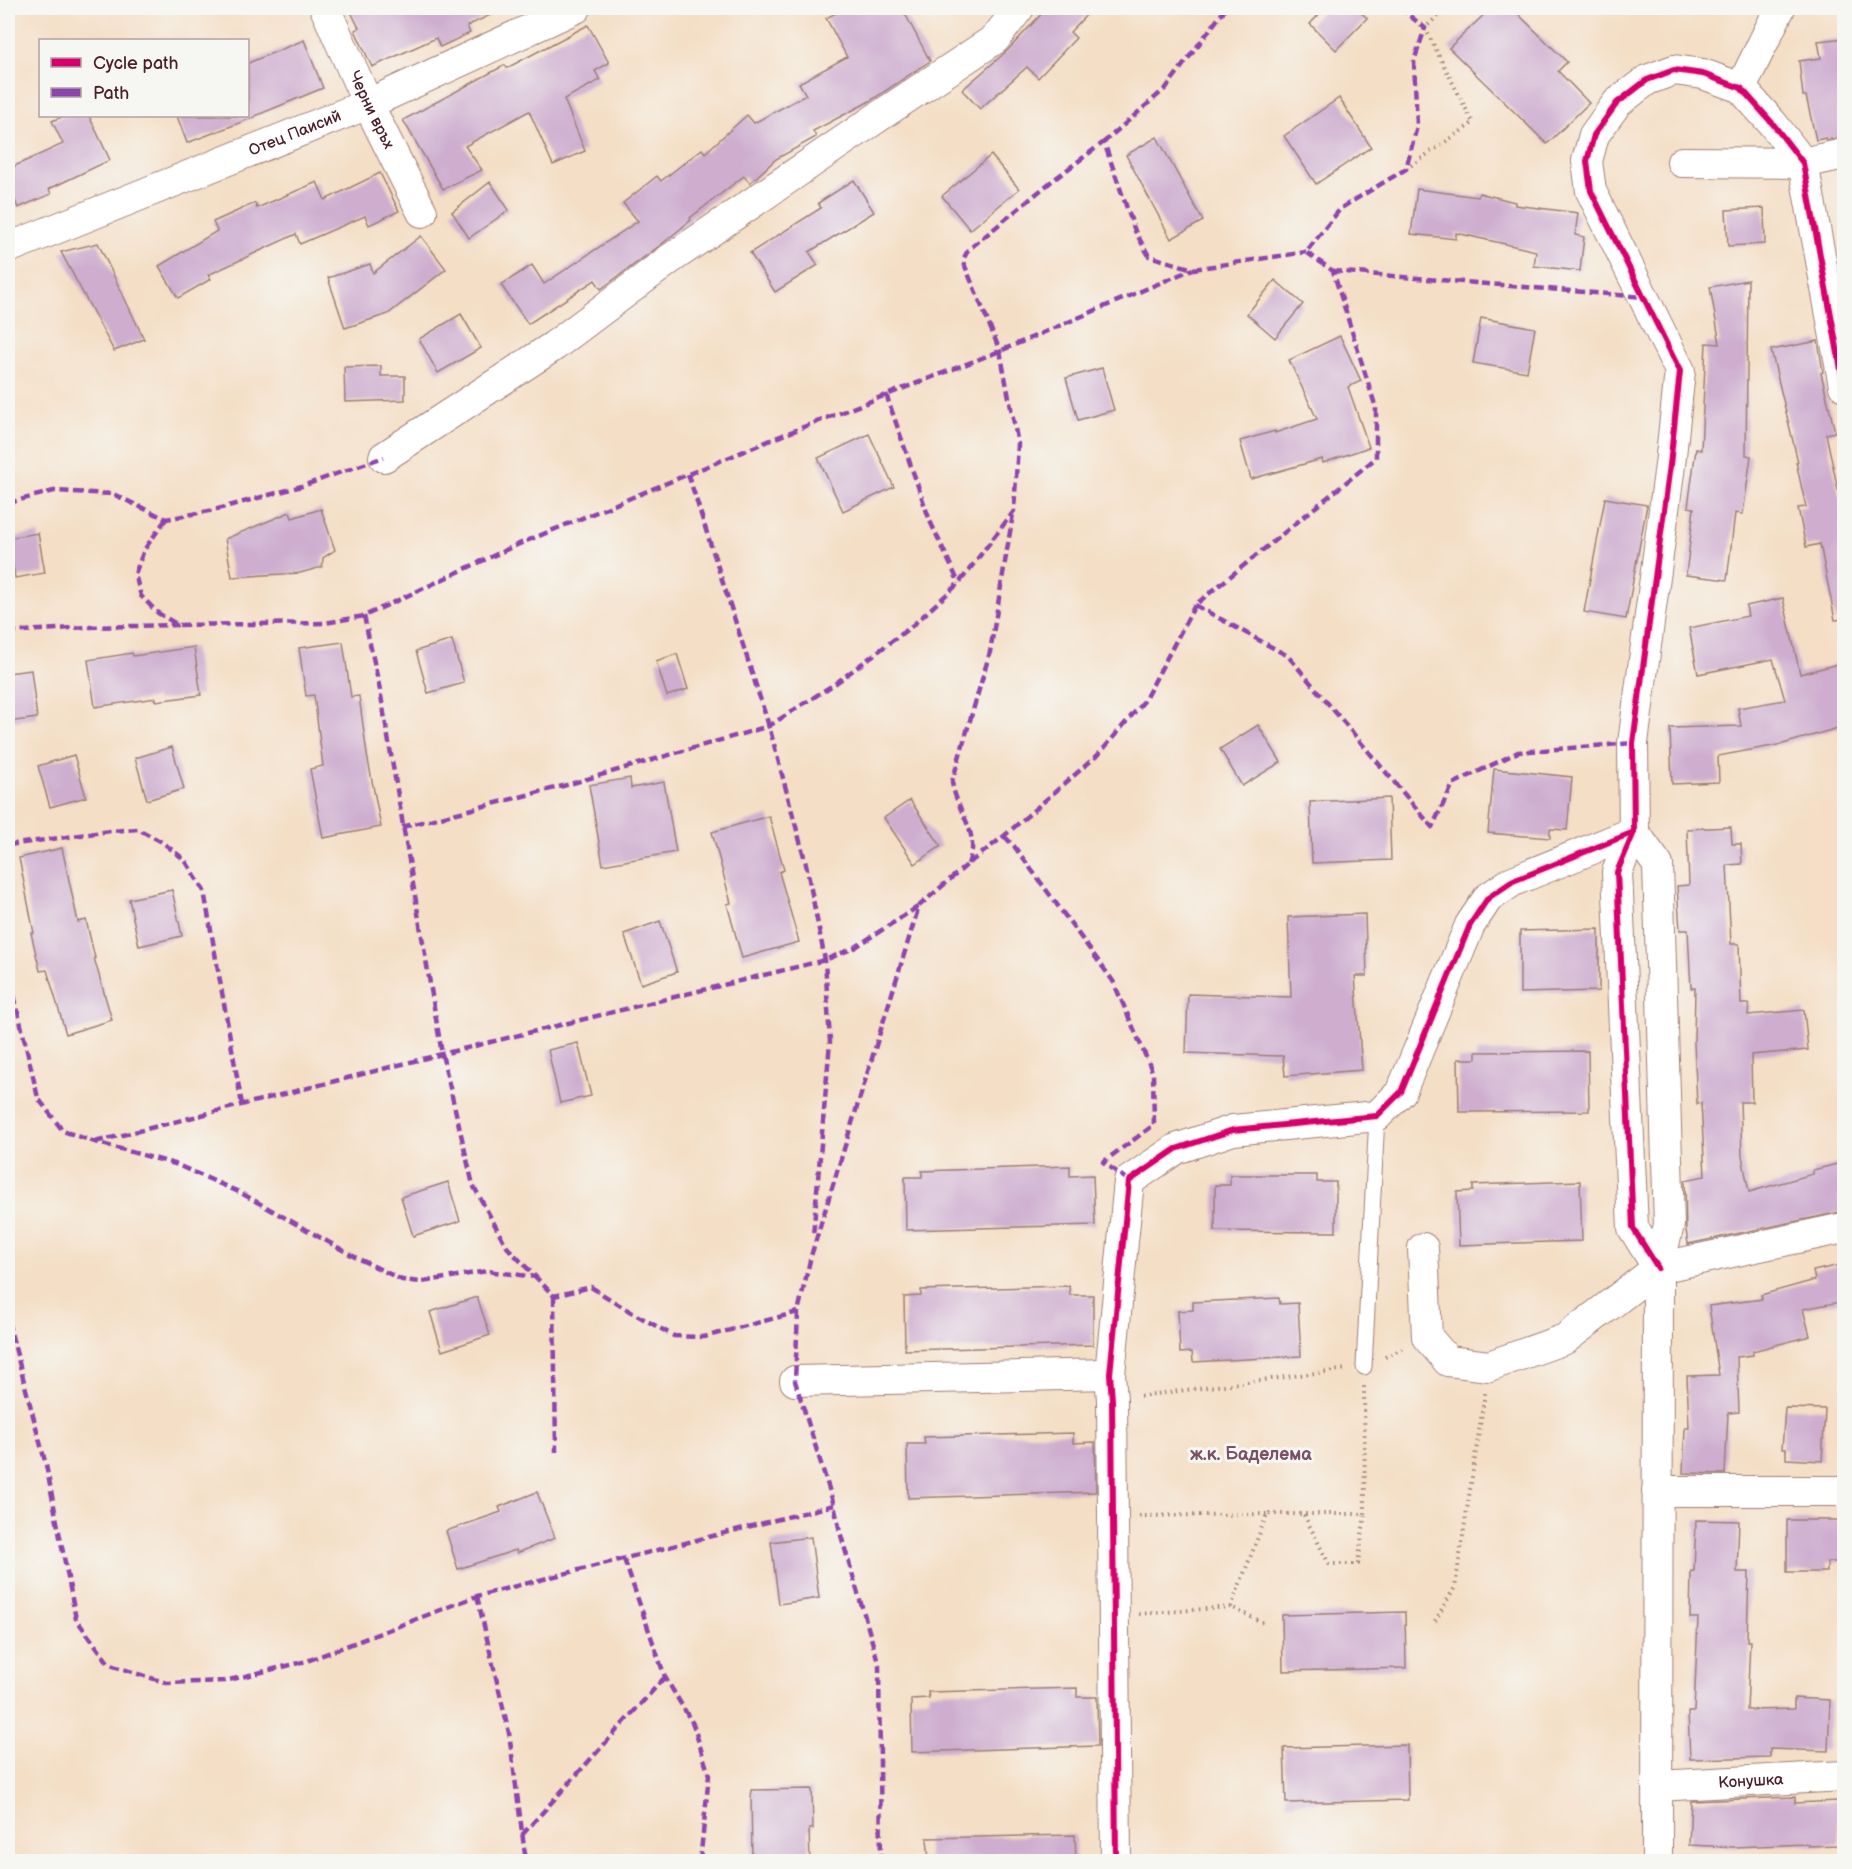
<svg xmlns="http://www.w3.org/2000/svg" width="1852" height="1869" font-family="'Balsamiq Sans',sans-serif">
<style>
.building{fill:#ceadcf}
.lines{fill:none;stroke-linecap:round;stroke-linejoin:round}
.lane-casing{stroke:#9f7e78;stroke-width:17}
.street-casing{stroke:#9f7e78;stroke-width:32}
.path{stroke:#9f7e78;stroke-width:4;stroke-dasharray:1.5 4.5;stroke-linecap:butt}
.lane{stroke:#fff;stroke-width:15}
.street{stroke:#fff;stroke-width:30}
.quiet{stroke:#8e44ad;stroke-width:4.5;stroke-dasharray:9 4.5;stroke-linecap:butt}
.cycleway-casing{stroke:#f6f6f2;stroke-width:10}
.cycleway{stroke:#d6006c;stroke-width:6}
.labels{text-anchor:middle;dominant-baseline:central;stroke-width:6;stroke-linejoin:round;paint-order:stroke}
.street-label{font-size:16px;fill:#4a1f2b;stroke:#f6f6f2}
.neighbourhood-label{font-size:18px;font-weight:bold;fill:#785164;stroke:#f6f6f2}
</style>
<rect width="100%" height="100%" fill="#f6f6f2"/>
<filter id="ink" filterUnits="userSpaceOnUse"><feTurbulence type="fractalNoise" baseFrequency=".0167" numOctaves="2"/><feDisplacementMap in="SourceGraphic" scale="12" xChannelSelector="R" yChannelSelector="G"/><feConvolveMatrix kernelMatrix="1 2 1 2 8 2 1 2 1" color-interpolation-filters="sRGB"/></filter>
<filter id="wash" filterUnits="userSpaceOnUse"><feTurbulence type="fractalNoise" baseFrequency=".008" numOctaves="4" result="noise"/><feDisplacementMap in="SourceGraphic" scale="24" xChannelSelector="R" yChannelSelector="G"/><feGaussianBlur stdDeviation="1.35" result="paint"/><feColorMatrix in="noise" values="0 0 0 0 0 0 0 0 0 0 0 0 0 0 0 0 0 1.4 0 .05"/><feComposite in="paint" operator="in"/></filter>
<g filter="url(#wash)">
<rect width="100%" height="100%" fill="#f4dec5"/>
<g id="blocks">
<g class="building">
<path d="M349,8H505L467,26L470,33L440,47L436,38L372,67L355,30L359,28Z"/>
<path d="M846,8H902L930,61L870,101L813,131L816,137L776,159L750,183L744,176L690,218L691,220L662,244L601,289L595,280L528,324L501,285L532,265L544,284L638,221L623,203L657,176L661,181L702,149L705,153L747,115L754,123L806,95L799,83L847,57L826,18Z"/>
<path d="M1047,8H1093L1070,32L1076,38L1038,78L1027,67L980,109L962,90L1008,50Z"/>
<path d="M1325,8H1356L1367,18L1336,50L1310,24Z"/>
<path d="M1491,8H1512L1567,62L1558,71L1589,103L1547,144L1449,48Z"/>
<path d="M588,25L609,63L595,71L600,80L564,99L585,151L553,165L529,111L465,146L482,170L443,189L403,120L505,65L507,68Z"/>
<path d="M1845,38V137L1826,140V138L1816,140L1806,96H1803L1799,61L1821,58L1818,41Z"/>
<path d="M304,40L323,88L255,116V117L187,143L177,116H248V63Z"/>
<path d="M1339,98L1371,147L1316,184L1284,136Z"/>
<path d="M64,116H89L110,160L49,189L51,194L18,208L8,183V169L63,144L52,121Z"/>
<path d="M1157,137L1203,221L1171,239L1126,155Z"/>
<path d="M991,155L1019,189L970,230L942,196Z"/>
<path d="M380,173L399,211L369,225L365,216L300,244L296,234L208,275L211,279L178,298L159,266L217,231L213,222L255,203L257,208L317,182L325,200Z"/>
<path d="M854,180L874,212L809,252L818,265L775,292L750,253L821,208L818,203Z"/>
<path d="M490,182L509,210L469,238L452,212Z"/>
<path d="M1417,189L1478,197L1479,193L1515,202V205L1578,213L1575,235L1584,237L1580,271L1534,266L1536,251L1456,233V239L1411,234Z"/>
<path d="M1764,208L1765,244L1728,246L1726,210Z"/>
<path d="M421,236L446,269L388,314L345,328L328,278L370,264L373,273Z"/>
<path d="M98,243L144,339L114,351L61,252Z"/>
<path d="M1275,280L1303,304L1275,338L1247,314Z"/>
<path d="M1748,280L1746,455L1751,456L1743,514L1735,513L1727,580L1686,575L1694,508L1688,507L1696,449L1701,450L1706,343L1720,344L1710,287Z"/>
<path d="M461,314L481,348L438,373L419,339Z"/>
<path d="M1481,318L1535,328L1527,372L1473,363Z"/>
<path d="M1340,336L1361,381L1348,387L1369,447L1323,463L1322,459L1251,479L1240,441L1275,431V433L1317,419L1289,360Z"/>
<path d="M1818,341L1823,372L1821,373L1835,432L1826,434L1840,499L1845,498V619L1835,620L1820,544L1806,547L1798,508L1806,507L1796,462H1798L1771,350Z"/>
<path d="M381,366V376H405V400L345,402L344,367Z"/>
<path d="M1102,368L1114,410L1078,420L1066,378Z"/>
<path d="M869,434L894,487L843,511L818,458Z"/>
<path d="M1605,498L1647,505L1626,619L1584,612Z"/>
<path d="M321,509L335,550L323,558L322,567L300,573L232,577L225,539L290,512L292,518Z"/>
<path d="M38,533L45,573L15,578L8,538Z"/>
<path d="M1783,598L1800,674L1845,662V726L1783,744L1718,756L1719,782L1672,784L1670,728L1741,726L1738,708L1785,700L1773,659L1698,674L1689,628L1748,616L1746,606Z"/>
<path d="M452,640L464,683L428,693L416,651Z"/>
<path d="M343,642L351,697L359,696L367,755L381,827L323,838L310,769L323,766L314,695L306,696L299,648Z"/>
<path d="M194,647L201,695L156,701V698L95,707L88,660L132,653L133,656Z"/>
<path d="M677,654L688,689L667,696L656,661Z"/>
<path d="M31,670L37,718L8,722V673Z"/>
<path d="M1258,725L1281,762L1242,786L1220,749Z"/>
<path d="M172,747L184,789L147,800L135,758Z"/>
<path d="M74,755L86,797L50,807L38,766Z"/>
<path d="M1494,769L1572,777L1567,830L1550,829V838L1488,833Z"/>
<path d="M630,778L631,788L664,782L676,852L603,865L589,785Z"/>
<path d="M1389,798L1391,860L1312,863L1310,802Z"/>
<path d="M910,800L941,846L915,864L884,818Z"/>
<path d="M769,816L784,870L779,872L799,942L742,958L727,904L731,903L712,832Z"/>
<path d="M1731,827L1732,844H1741L1742,864L1727,865L1731,944H1739L1741,1004H1749L1748,1015L1804,1010L1808,1050L1751,1055L1752,1102H1740L1742,1156L1749,1192L1813,1174V1170L1845,1162V1211L1688,1244L1686,1230L1685,1180L1705,1176L1701,1103L1697,1104L1694,1043L1695,988H1691L1688,930H1680L1677,886L1689,885L1687,829Z"/>
<path d="M62,848L78,922L86,920L95,958H94L112,1020L66,1034L47,970L40,971L31,933H34L19,858Z"/>
<path d="M172,890L182,936L139,946L129,899Z"/>
<path d="M1365,914L1367,976H1355L1362,1070L1285,1076L1283,1056L1186,1053L1188,994L1291,997L1288,917Z"/>
<path d="M660,921L677,972L641,984L624,934Z"/>
<path d="M1599,929V991L1520,993V931Z"/>
<path d="M578,1043L591,1096L560,1103L548,1050Z"/>
<path d="M1588,1051L1589,1111L1459,1112L1458,1059H1476V1052Z"/>
<path d="M1070,1166V1176L1093,1175L1095,1225L906,1230L905,1177H922V1171Z"/>
<path d="M1230,1175H1317V1182H1336V1232L1215,1231V1185H1230Z"/>
<path d="M1580,1181L1582,1241L1459,1245L1457,1192L1473,1191V1185Z"/>
<path d="M448,1182L460,1221L413,1236L401,1197Z"/>
<path d="M1845,1264V1301L1803,1309L1810,1336L1753,1351V1355L1737,1357L1739,1412L1728,1413L1725,1474L1683,1473L1685,1428H1689L1687,1376L1719,1375L1709,1306L1762,1299L1761,1295L1815,1280L1813,1271Z"/>
<path d="M1069,1286L1070,1295H1093V1345L905,1350L904,1297L921,1296V1290Z"/>
<path d="M477,1297L490,1335L442,1351L430,1312Z"/>
<path d="M1279,1298L1280,1304L1298,1303L1301,1356L1193,1362L1192,1352L1180,1353L1178,1311L1193,1310V1302Z"/>
<path d="M1785,1408L1825,1409L1822,1461L1786,1459V1449H1782Z"/>
<path d="M1073,1433V1443L1095,1442L1096,1492L908,1498L907,1444H925L924,1437Z"/>
<path d="M537,1492L555,1538L517,1553L516,1550L458,1569L446,1531L501,1512L499,1507Z"/>
<path d="M1696,1520L1739,1521L1737,1572H1749L1747,1641H1750L1747,1710L1794,1709V1698L1830,1700L1828,1751L1770,1749V1757L1690,1759L1688,1712H1694L1698,1618H1690L1691,1571H1694Z"/>
<path d="M1787,1520H1845V1562H1827V1572H1787Z"/>
<path d="M811,1537L819,1598L779,1604L771,1542Z"/>
<path d="M1405,1612L1406,1668L1283,1671L1282,1615Z"/>
<path d="M1077,1688V1697H1097L1098,1746L912,1752L911,1699L929,1698L928,1692Z"/>
<path d="M1407,1745L1408,1800L1286,1803L1284,1748Z"/>
<path d="M812,1789L813,1829H809L810,1862H752L751,1790Z"/>
<path d="M1795,1797V1803L1838,1801L1839,1845L1808,1846V1844L1734,1847L1689,1845L1691,1801Z"/>
<path d="M1075,1835L1076,1862H929L927,1838Z"/>
</g>
</g>
</g>
<g filter="url(#ink)">
<use href="#blocks" fill-opacity="0" stroke="#9f7e78" stroke-width="1.5"/>
<g class="lines">
<g class="lane-casing">
<path id="lane" d="M1364,1367L1377,1116"/>
</g>
<g class="street-casing">
<g id="street">
<path id="s1" d="M325,8L368,104L422,212"/>
<path d="M1741,88L1780,8"/>
<path d="M1682,162L1803,163L1844,154"/>
<path id="s2" d="M8,248L368,104L576,8"/>
<path d="M384,457L554,346L670,259L881,115L995,39L1019,8"/>
<path d="M1634,832L1658,865L1669,1225L1658,1268L1657,1862"/>
<path d="M1423,1248L1427,1337L1448,1361L1489,1366L1565,1339L1658,1268L1844,1228"/>
<path d="M1658,1268L1633,1228L1617,872L1634,832L1633,743L1670,465L1680,371L1591,191L1587,161L1594,135L1617,103L1647,80L1674,70L1703,74L1741,88L1773,124L1803,163L1844,386"/>
<path d="M795,1381L1110,1374"/>
<path d="M1657,1491H1844"/>
<path id="s3" d="M1657,1786L1844,1776"/>
<path d="M1116,1862L1112,1400L1110,1374L1129,1181L1176,1149L1233,1130L1377,1116L1401,1092L1470,925L1488,898L1513,881L1634,832"/>
</g>
</g>
<g class="path">
<path d="M1406,169L1473,123L1425,28L1446,8"/>
<path d="M1385,1357L1402,1349"/>
<path d="M1140,1396L1347,1369"/>
<path d="M1304,1515L1329,1564H1358L1365,1514"/>
<path d="M1139,1516L1267,1514"/>
<path d="M1231,1607L1267,1514H1365L1364,1385"/>
<path d="M1139,1614L1231,1607L1266,1624"/>
<path d="M1435,1621L1455,1587L1485,1393"/>
</g>
<use href="#lane" class="lane"/>
<use href="#street" class="street"/>
<g class="quiet">
<path d="M1226,8L1166,88L1104,142L1135,231L1149,256L1193,269L1306,252"/>
<path d="M1333,271L1643,297"/>
<path d="M886,394L930,521L959,583"/>
<path d="M688,474L769,726L806,864L825,960L830,1042L813,1236"/>
<path d="M8,503L54,491L113,494L166,519L214,510L302,486L384,457"/>
<path d="M166,519L144,550L135,574L141,596L158,613L178,625L325,623L364,616L512,547L783,435L1000,351L1193,269"/>
<path d="M1195,605L1288,656L1432,827L1453,784L1518,752L1633,743"/>
<path d="M364,616L380,690L442,1054L473,1185L507,1247L554,1296L591,1287L624,1308L674,1336L704,1337L798,1312"/>
<path d="M8,632L88,627L178,625"/>
<path d="M402,827L563,786L769,726L836,683L912,626L959,583L1014,511L1018,444L1000,351L965,266L964,258L968,250L1052,181L1104,142"/>
<path d="M1004,836L1014,846L1113,981L1153,1073L1154,1125L1103,1162L1129,1181"/>
<path d="M8,845L110,831L138,829L162,842L185,860L204,891L242,1105"/>
<path d="M968,864C970,858 973,850 972,844C972,825 955,804 952,782L990,652L1013,514"/>
<path d="M8,969L38,1098L63,1131L95,1142L175,1164L241,1193L355,1257L402,1280L422,1282L487,1271L536,1277"/>
<path d="M95,1142L442,1054L825,960L854,948L919,906"/>
<path d="M554,1296L556,1452"/>
<path d="M8,1321L46,1465L76,1619L110,1665L167,1683L225,1681L307,1661L477,1596L834,1505"/>
<path d="M624,1559L665,1677L693,1724L709,1775L700,1862"/>
<path d="M477,1596L509,1733L526,1862"/>
<path d="M522,1835L665,1677"/>
<path d="M881,1862L879,1665L840,1532L834,1505L795,1381L798,1312L811,1256L919,906L968,864L1004,836L1100,753L1144,701L1195,605L1376,458V408L1333,271L1306,252L1341,208L1406,169L1417,126L1414,61L1425,28L1400,8"/>
</g>
<g class="cycleway-casing">
<g id="cycleway">
<path d="M1658,1268L1633,1228L1617,872L1634,832L1633,743L1670,465L1680,371L1591,191L1587,161L1594,135L1617,103L1647,80L1674,70L1703,74L1741,88L1773,124L1803,163L1844,386"/>
<path d="M1116,1862L1112,1400L1110,1374L1129,1181L1176,1149L1233,1130L1377,1116L1401,1092L1470,925L1488,898L1513,881L1634,832"/>
</g>
</g>
<use href="#cycleway" class="cycleway"/>
</g>
</g>
<g class="labels">
<g class="street-label">
<text stroke="none"><textPath href="#s1" startOffset="112">Черни връх</textPath></text>
<text stroke="none"><textPath href="#s2" startOffset="309">Отец Паисий</textPath></text>
<text stroke="none"><textPath href="#s3" startOffset="94">Конушка</textPath></text>
</g>
<g class="neighbourhood-label">
<text x="1251" y="1454">ж.к. Баделема</text>
</g>
</g>
<rect width="1852" height="1869" fill="none" stroke="#f6f6f2" stroke-width="30"/>
<rect x="39" y="39" width="210" height="78" fill="#f6f6f2" stroke="#b1a0a2" stroke-width="1.5"/>
<rect x="51" y="58" width="30" height="9" fill="#d6006c" stroke="#b1a0a2" stroke-width="1.5"/>
<text x="93" y="69" font-size="18" fill="#4a1f2b">Cycle path</text>
<rect x="51" y="88" width="30" height="9" fill="#8e44ad" stroke="#b1a0a2" stroke-width="1.5"/>
<text x="93" y="99" font-size="18" fill="#4a1f2b">Path</text>
</svg>
